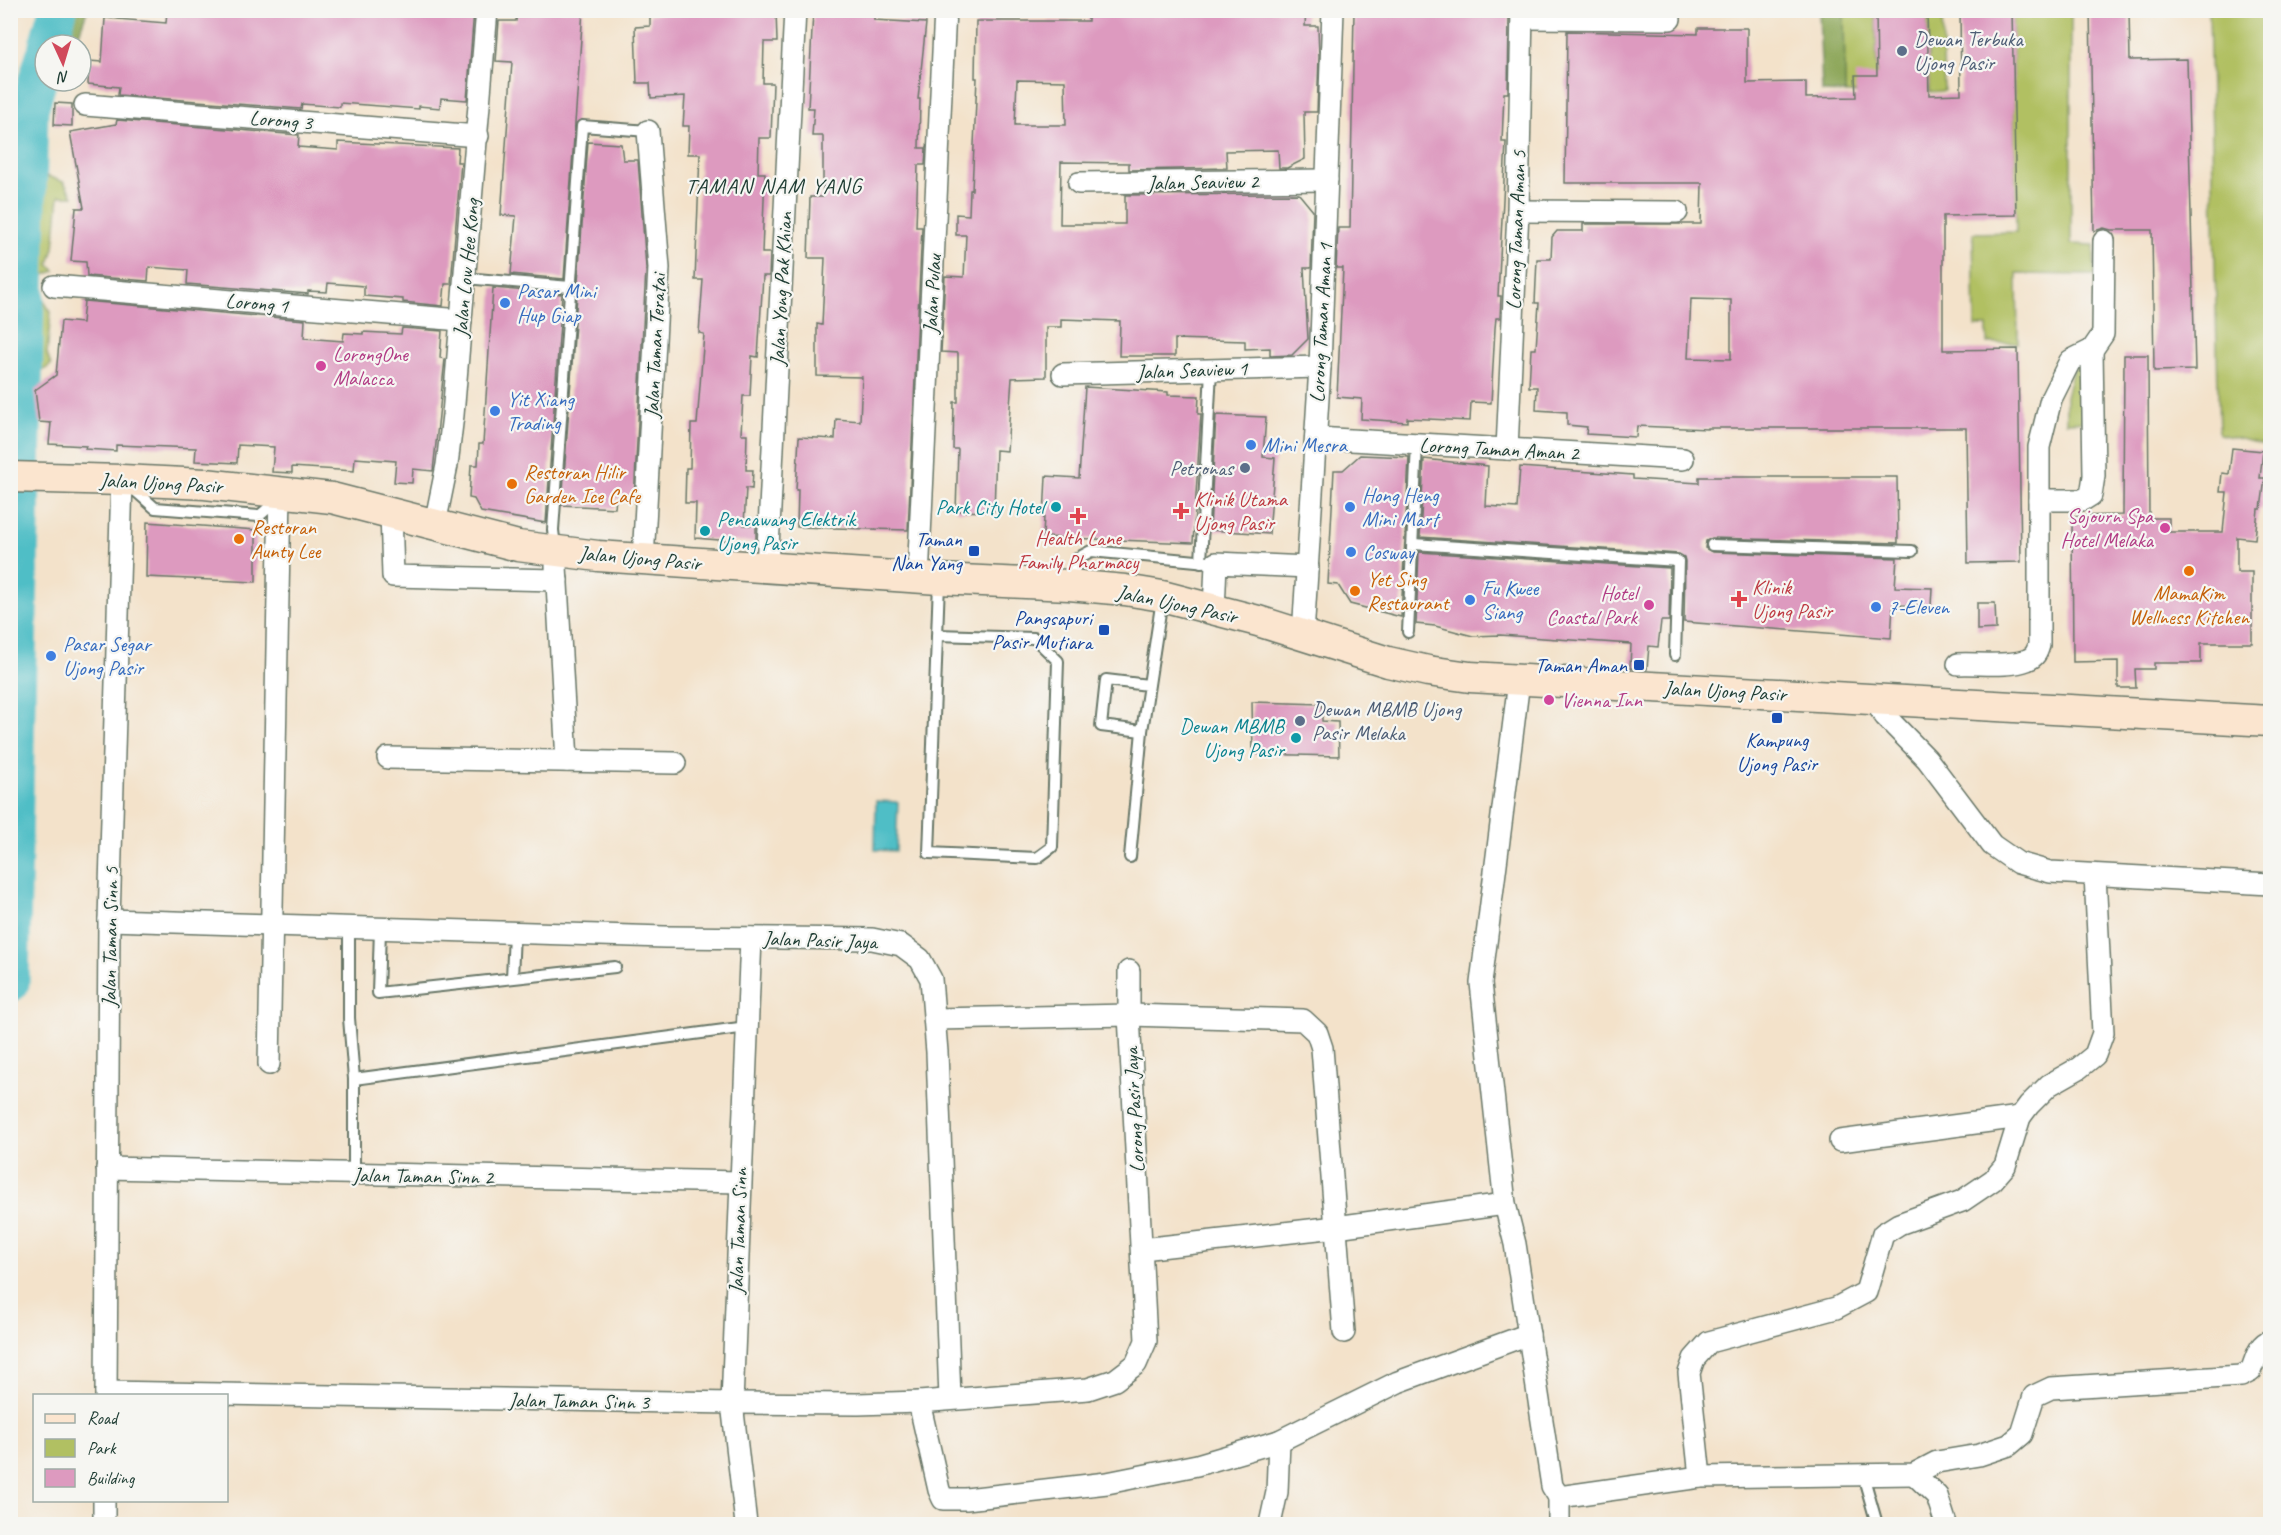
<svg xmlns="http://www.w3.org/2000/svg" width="2281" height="1535" font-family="Caveat,sans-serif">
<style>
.green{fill:#b1c062;stroke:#687e4b;stroke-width:1.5}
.forest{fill:#8ca658;stroke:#567246;stroke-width:1.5}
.water{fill:#50bec6;stroke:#387e7d;stroke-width:1.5}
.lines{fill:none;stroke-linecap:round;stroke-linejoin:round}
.river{stroke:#50bec6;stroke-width:39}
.building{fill:#dd9abf;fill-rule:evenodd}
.service-casing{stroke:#697768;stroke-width:14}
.minor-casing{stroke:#697768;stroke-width:24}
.secondary-casing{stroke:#697768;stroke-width:33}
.service{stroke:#fff;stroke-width:10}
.minor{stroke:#fff;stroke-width:21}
.secondary{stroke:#fbe5cf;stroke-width:30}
.service-dot{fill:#5c6f8a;stroke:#f6f6f2;stroke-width:2}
.shop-dot{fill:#3f7fe0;stroke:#f6f6f2;stroke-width:2}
.hotel-dot{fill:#d1479c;stroke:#f6f6f2;stroke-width:2}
.food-dot{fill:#e8710a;stroke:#f6f6f2;stroke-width:2}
.culture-dot{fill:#0f9aa8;stroke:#f6f6f2;stroke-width:2}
.health-dot{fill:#e0444e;stroke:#f6f6f2;stroke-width:2}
.transit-dot{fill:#1a4fb4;stroke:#f6f6f2;stroke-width:2}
.labels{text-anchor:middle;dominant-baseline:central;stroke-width:4.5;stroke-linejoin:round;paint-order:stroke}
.service-label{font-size:21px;fill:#4e5e75;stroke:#f6f6f2;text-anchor:start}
.street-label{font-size:21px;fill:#1f3d34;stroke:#f6f6f2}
.shop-label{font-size:21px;fill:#366cbe;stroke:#f6f6f2;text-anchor:start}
.hotel-label{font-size:21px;fill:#b23c85;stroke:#f6f6f2;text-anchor:start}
.food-label{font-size:21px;fill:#c56008;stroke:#f6f6f2;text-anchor:start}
.health-label{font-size:21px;fill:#be3a42;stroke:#f6f6f2;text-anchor:start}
.culture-label{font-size:21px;fill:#0d838f;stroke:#f6f6f2;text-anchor:end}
.transit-label{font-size:21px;fill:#164399;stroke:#f6f6f2;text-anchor:end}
.neighbourhood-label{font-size:22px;letter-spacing:1.5px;fill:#1f3d34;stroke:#f6f6f2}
</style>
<rect width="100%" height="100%" fill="#f6f6f2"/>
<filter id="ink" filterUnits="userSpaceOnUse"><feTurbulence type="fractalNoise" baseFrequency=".0167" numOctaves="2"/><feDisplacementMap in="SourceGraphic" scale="12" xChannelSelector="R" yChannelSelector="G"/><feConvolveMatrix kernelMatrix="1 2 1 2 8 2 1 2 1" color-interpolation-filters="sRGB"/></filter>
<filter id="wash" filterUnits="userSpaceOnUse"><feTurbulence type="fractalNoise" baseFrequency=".008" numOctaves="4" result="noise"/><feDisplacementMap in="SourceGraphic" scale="24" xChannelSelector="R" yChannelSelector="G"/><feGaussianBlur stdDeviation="1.35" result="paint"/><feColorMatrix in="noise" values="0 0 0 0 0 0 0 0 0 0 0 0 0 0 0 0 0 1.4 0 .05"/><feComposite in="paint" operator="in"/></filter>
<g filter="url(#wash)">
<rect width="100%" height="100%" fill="#f3e2ca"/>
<g class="green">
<path d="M1844,11H1876L1877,93H1845Z"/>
<path d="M1927,11H1942L1944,91L1929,92Z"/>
<path d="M2012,11H2071V244L2094,245V275L2017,274L2018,343H1987V326H1975L1973,233L2016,232Z"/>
<path d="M2209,11H2270V581L2269,446L2219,434Z"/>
<path d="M44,175L64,182L73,196H59L54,248L49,264L55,271L44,275C38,291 41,298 51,312L47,354L51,365L31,379L26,375L36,235Z"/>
<path d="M2084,365L2093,421L2066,422V396L2073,369Z"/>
</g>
<g class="forest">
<path d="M71,11H87L75,45H61Z"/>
<path d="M1819,11H1844L1845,93L1822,92Z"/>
</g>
<path class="water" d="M876,801L898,802L896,851L875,850Z"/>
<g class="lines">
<g class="river">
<path d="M48,45L58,10"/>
<path d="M10,983L29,109L45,56"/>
</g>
</g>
<g id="blocks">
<g class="building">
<path d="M167,10H474L467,100L441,98L440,108L419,106V109L340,103V107L302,104L301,109L118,95L119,87L88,84L89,61L102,62L105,18L166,23Z"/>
<path d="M517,10H583L564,279L511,274L516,216L501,215L512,62L496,61L499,21H516Z"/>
<path d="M694,10H776L777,42H764L763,83H773L771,138H759L758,173H765L762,253H770L769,276H763L758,357L752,356L750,396H743L741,434H747L746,470H753L752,489L746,488L744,525H756V543L695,538L696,503H685L686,468H690L691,424H697L704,334L699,333L703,280H695L700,154H688L689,126H683L685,96L651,98L650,83H637L635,27L650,26V14L694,13Z"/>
<path d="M1158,10H1306L1305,26H1318L1319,57L1317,112H1304L1305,159L1287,168H1279L1278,150L1226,151L1227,168L1129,170V163L1061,162L1060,224H1125V195L1299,194L1313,211L1311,268H1304L1308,339L1292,355L1270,356V348L1245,349V341L1175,339V356H1119L1120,321L1061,319V327H1046V377L1012,378L1007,451L996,450L994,512L956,511L958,449H953L954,402H958V353L941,352L945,276L964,277L966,235H956V214L969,215L970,190H972L977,78H975L976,21H1088V14ZM1017,80L1065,81L1066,125H1015Z"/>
<path d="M1354,10H1501V15L1509,16L1508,93H1504L1502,142H1506L1498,296H1501L1500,318H1496L1495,328L1491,403L1471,402L1470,421L1407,418V422L1361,419L1362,399L1337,397L1343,268H1336L1338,228H1350Z"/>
<path d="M1876,10H1927L1929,95L1961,94L1960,10H2012L2016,215L1943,216V350L2018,349L2021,562L1968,563L1966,428H1708V429L1637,426L1636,437L1586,434L1587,427L1567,425V412L1536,410L1537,387H1529L1531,349H1536L1539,303H1535L1537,259H1551L1552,237L1557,231H1583V224H1701L1702,183H1565L1567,31L1698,34V28H1747V83L1806,82V98L1856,97L1855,75H1877ZM1691,299L1731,300V359L1688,358Z"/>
<path d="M2090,10H2129L2130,60L2187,59L2195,370L2154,371L2152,230H2111L2104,228L2094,231Z"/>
<path d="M813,11L874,13V20L926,23L918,99H920L919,148H926L925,165H918L916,227H922L908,530L797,527L798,490H796L799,437L835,439L836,419L860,421L862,377L817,376V324L822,325L825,258H808L810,197H823V136H812L814,108H808Z"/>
<path d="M55,103L72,104V126L54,125Z"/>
<path d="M117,120L299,135L298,147L338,150V142L458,148L457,162H461L451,284H445L443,306L403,302V299L364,296V286L328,283L327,292L308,291V294L187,284L188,270L149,267L148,281L87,276L86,262L71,261L76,208H84L70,132L116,124Z"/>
<path d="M588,142L621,144L623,160H638L646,268L634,499L616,498L615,508L562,505Z"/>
<path d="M493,288L562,294L546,523L481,512L474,499L469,498L471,465H478L479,444H483Z"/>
<path d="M84,301L305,320L304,338L343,341L344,333L363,334V332L401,334L402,328L442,331L440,358L445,359L433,471L413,469L412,483L394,482L396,461L355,458L354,471L292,467V473L272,472L274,447L238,445L237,463L195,461L196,448L116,445V451L85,449L86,446L49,444L51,423L39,422L35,390L56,375L61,321L82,323Z"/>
<path d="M2124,355H2148L2149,518H2169V532H2223L2227,492H2220L2222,473L2229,474L2232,448L2263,451L2260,478H2265L2261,509H2258L2255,539L2237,537V572H2252V643H2201V663H2154V669H2135L2136,688H2118V661L2073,662L2072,516L2123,515Z"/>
<path d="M1085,387L1168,392V395L1199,396L1198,414H1201L1193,543L1043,537L1046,476L1079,478Z"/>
<path d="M1216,415L1266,417L1263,457L1275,458L1269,534L1210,530Z"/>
<path d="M1360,455L1409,457L1401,617L1350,604L1338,585L1328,584L1334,470H1343Z"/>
<path d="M1424,459L1488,466L1486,506L1517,508L1520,467L1633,475V479L1699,483V477H1897L1898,543L1712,538L1706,541L1705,548L1712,552L1897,558L1895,587L1932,588L1931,606L1893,605L1891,638L1684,622L1685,561L1684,557L1679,554L1420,537Z"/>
<path d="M147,522L256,530V582L146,577Z"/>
<path d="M1419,552L1670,568L1669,621H1661L1658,647L1649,646L1647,669L1630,668L1631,644L1500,635L1473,636L1435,626L1416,624Z"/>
<path d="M1977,603H1995L1996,629L1977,630Z"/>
<path d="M1252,702L1322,704V721L1338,722L1339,756L1253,754Z"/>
</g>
</g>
</g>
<g filter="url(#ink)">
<use href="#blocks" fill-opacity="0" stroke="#697768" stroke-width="1.5"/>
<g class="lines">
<g class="service-casing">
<g id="service">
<path d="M465,278L570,287"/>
<path d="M130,486L155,508L259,516L272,505L277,497"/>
<path d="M1413,544L1678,561L1675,655"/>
<path d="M1712,545L1912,551"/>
<path d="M555,547L553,530L582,126L648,131"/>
<path d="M1201,562L1211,370"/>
<path d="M1070,584L1078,558L1091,551L1207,562"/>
<path d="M1408,632L1417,444"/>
<path d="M937,635L1034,638L1058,661L1052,847L1037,858L929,853L939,582"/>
<path d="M1148,685L1106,680L1101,726L1142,731L1162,599"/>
<path d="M1130,857L1142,731"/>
<path d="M349,928V1018L354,1079"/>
<path d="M380,929L378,993L615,967"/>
<path d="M512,978L514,933"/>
<path d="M354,1175V1079L747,1027"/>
<path d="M1863,1475L1877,1524"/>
</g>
</g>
<g class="minor-casing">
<g id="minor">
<path d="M1522,18L1670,19"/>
<path d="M85,105L478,136"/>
<path d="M1079,183L1327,180"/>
<path d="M1518,211L1677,212"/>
<path d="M54,286L461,320"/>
<path d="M1063,374L1320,367"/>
<path d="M1316,438L1683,459"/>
<path d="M1507,449L1518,211L1522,10"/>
<path d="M2039,500H2083L2091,495L2094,476L2092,350"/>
<path d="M391,512L393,576L557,580"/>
<path d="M435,524L447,465L453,415L487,10"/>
<path d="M643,560L659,268L648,131"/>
<path d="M556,566L567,761"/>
<path d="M767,568L795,10"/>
<path d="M918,578L945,10"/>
<path d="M1214,611L1216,563L1308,567"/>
<path d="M1303,635L1320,367L1333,10"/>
<path d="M1958,664C1977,663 2010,667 2027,660C2035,657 2037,652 2039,645V447L2051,399L2070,361L2092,350L2103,334L2104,241"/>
<path d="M1519,681L1481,983L1505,1204L1515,1244L1552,1486L1559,1497L1700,1477L1914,1474L1937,1462L1979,1455L2009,1445L2022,1434L2034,1396L2051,1388L2241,1376L2251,1371C2256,1360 2258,1344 2270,1341"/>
<path d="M1874,700L1885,716L1927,759L1992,845L2018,863L2050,872L2270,884"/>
<path d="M388,758L675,763"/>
<path d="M109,920L665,937L872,939L901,945L920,959L931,979L937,1052L950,1398"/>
<path d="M935,1019L1129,1015L1303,1020L1317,1033L1322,1048L1344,1332"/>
<path d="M269,1064L280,492"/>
<path d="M1840,1141L2020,1117"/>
<path d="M107,1168L740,1182"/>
<path d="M1142,1249L1336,1227L1505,1204"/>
<path d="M106,1392L732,1403L858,1404L919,1402L1088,1389L1115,1380L1136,1364L1146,1341L1129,1015V971"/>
<path d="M106,1396L109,920L122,480"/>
<path d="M919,1402L939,1490L943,1499H966L1107,1483L1197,1465L1279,1441L1398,1382L1529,1334"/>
<path d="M1914,1474L1937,1496L1946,1524"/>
<path d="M1700,1477L1689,1373L1694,1359L1709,1342L1836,1308L1866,1292L1883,1234L1899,1224L1962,1201L1993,1180L2005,1166L2020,1117L2029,1105L2049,1085L2079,1068L2095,1055L2103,1033L2095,875"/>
<path d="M1559,1497V1524"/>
<path d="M104,1524V1500"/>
<path d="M746,1524L732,1403L751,938"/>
<path d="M1270,1524L1277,1492L1279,1441"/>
</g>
</g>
<g class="secondary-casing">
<path id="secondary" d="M10,477L122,480L205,484L332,498L518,546L598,556L939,579L1069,585L1125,590L1162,596L1258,621L1388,662L1428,671L1470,677L2270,721"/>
</g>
<use href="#service" class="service"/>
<use href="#minor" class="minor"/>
<use href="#secondary" class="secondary"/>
</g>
</g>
<g class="service-dot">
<circle cx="1902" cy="51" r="6"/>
<circle cx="1245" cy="468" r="6"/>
<circle cx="1300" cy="721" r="6"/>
</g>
<g class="shop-dot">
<circle cx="505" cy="303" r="6"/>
<circle cx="495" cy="411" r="6"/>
<circle cx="1251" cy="445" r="6"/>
<circle cx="1350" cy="507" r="6"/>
<circle cx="1351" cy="552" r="6"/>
<circle cx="1470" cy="600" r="6"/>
<circle cx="1876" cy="607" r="6"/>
<circle cx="51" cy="656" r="6"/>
</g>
<g class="hotel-dot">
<circle cx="321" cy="366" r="6"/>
<circle cx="2165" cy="528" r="6"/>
<circle cx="1649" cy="605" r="6"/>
<circle cx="1549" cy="700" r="6"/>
</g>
<g class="food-dot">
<circle cx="512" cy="484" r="6"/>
<circle cx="239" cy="539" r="6"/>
<circle cx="2189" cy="571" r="6"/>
<circle cx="1355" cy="591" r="6"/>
</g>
<g class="culture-dot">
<circle cx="1056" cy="507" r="6"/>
<circle cx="705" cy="531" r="6"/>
<circle cx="1296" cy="738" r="6"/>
</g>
<g class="health-dot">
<path d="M1178 502h6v6h6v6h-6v6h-6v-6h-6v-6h6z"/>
<path d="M1075 507h6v6h6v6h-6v6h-6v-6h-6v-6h6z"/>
<path d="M1736 590h6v6h6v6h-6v6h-6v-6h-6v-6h6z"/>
</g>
<g class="transit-dot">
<rect x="968" y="545" width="12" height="12" rx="3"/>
<rect x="1098" y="624" width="12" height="12" rx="3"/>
<rect x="1633" y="659" width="12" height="12" rx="3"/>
<rect x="1771" y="712" width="12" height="12" rx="3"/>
</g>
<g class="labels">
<g class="service-label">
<text x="1914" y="39">Dewan Terbuka<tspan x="1914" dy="24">Ujong Pasir</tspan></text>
<text x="1233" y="468" text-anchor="end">Petronas</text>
<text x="1312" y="709">Dewan MBMB Ujong<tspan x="1312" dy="24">Pasir Melaka</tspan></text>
</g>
<g class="street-label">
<text transform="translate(281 120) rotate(5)">Lorong 3</text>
<text transform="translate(1203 182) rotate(-1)">Jalan Seaview 2</text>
<text transform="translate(1516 230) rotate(-88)">Lorong Taman Aman 5</text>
<text transform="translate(466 268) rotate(-85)">Jalan Low Hee Kong</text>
<text transform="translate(781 289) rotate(-87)">Jalan Yong Pak Khian</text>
<text transform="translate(932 294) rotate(-87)">Jalan Pulau</text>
<text transform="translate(257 303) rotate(5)">Lorong 1</text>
<text transform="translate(1321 323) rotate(-87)">Lorong Taman Aman 1</text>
<text transform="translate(655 346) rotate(-87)">Jalan Taman Teratai</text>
<text transform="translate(1192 370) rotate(-2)">Jalan Seaview 1</text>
<text transform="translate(1499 449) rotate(3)">Lorong Taman Aman 2</text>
<text transform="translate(161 483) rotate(3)">Jalan Ujong Pasir</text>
<text transform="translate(640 558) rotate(5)">Jalan Ujong Pasir</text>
<text transform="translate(1177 604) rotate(12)">Jalan Ujong Pasir</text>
<text transform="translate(1725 691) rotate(3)">Jalan Ujong Pasir</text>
<text transform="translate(110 937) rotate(-89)">Jalan Taman Sinn 5</text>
<text transform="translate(820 940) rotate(2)">Jalan Pasir Jaya</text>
<text transform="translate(1134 1110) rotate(-93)">Lorong Pasir Jaya</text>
<text transform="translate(423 1176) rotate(1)">Jalan Taman Sinn 2</text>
<text transform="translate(738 1231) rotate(-88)">Jalan Taman Sinn</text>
<text transform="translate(579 1401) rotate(1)">Jalan Taman Sinn 3</text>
</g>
<g class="shop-label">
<text x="517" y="291">Pasar Mini<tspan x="517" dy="24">Hup Giap</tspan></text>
<text x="507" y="399">Yit Xiang<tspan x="507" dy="24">Trading</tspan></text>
<text x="1263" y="445">Mini Mesra</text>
<text x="1362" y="495">Hong Heng<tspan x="1362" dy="24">Mini Mart</tspan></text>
<text x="1363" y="552">Cosway</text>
<text x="1482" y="588">Fu Kwee<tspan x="1482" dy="24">Siang</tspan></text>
<text x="1888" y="607">7-Eleven</text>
<text x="63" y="644">Pasar Segar<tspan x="63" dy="24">Ujong Pasir</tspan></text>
</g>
<g class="hotel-label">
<text x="333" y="354">LorongOne<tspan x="333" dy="24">Malacca</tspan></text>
<text x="2153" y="516" text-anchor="end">Sojourn Spa<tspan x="2153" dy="24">Hotel Melaka</tspan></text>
<text x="1637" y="593" text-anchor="end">Hotel<tspan x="1637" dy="24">Coastal Park</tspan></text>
<text x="1561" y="700">Vienna Inn</text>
</g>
<g class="food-label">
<text x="524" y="472">Restoran Hilir<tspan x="524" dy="24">Garden Ice Cafe</tspan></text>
<text x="251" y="527">Restoran<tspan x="251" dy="24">Aunty Lee</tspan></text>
<text x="1367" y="579">Yet Sing<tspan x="1367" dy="24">Restaurant</tspan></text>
<text x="2189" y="593" text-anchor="middle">MamaKim<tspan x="2189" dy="24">Wellness Kitchen</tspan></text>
</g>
<g class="health-label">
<text x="1194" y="499">Klinik Utama<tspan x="1194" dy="24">Ujong Pasir</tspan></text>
<text x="1078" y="538" text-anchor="middle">Health Lane<tspan x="1078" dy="24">Family Pharmacy</tspan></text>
<text x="1752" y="587">Klinik<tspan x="1752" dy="24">Ujong Pasir</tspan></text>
</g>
<g class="culture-label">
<text x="1044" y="507">Park City Hotel</text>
<text x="717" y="519" text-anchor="start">Pencawang Elektrik<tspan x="717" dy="24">Ujong Pasir</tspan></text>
<text x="1284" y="726">Dewan MBMB<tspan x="1284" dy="24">Ujong Pasir</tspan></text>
</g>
<g class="transit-label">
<text x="962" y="539">Taman<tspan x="962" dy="24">Nan Yang</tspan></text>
<text x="1092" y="618">Pangsapuri<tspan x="1092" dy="24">Pasir Mutiara</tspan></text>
<text x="1627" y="665">Taman Aman</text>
<text x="1777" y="740" text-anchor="middle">Kampung<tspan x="1777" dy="24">Ujong Pasir</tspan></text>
</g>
<g class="neighbourhood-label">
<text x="774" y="186">TAMAN NAM YANG</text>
</g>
</g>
<rect width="2281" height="1535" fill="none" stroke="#f6f6f2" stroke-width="36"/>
<rect x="33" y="1394" width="195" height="108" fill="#f6f6f2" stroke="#a0aca6" stroke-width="1.5"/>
<rect x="45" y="1414" width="30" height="9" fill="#fbe5cf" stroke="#a0aca6" stroke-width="1.5"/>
<text x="87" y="1424" font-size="18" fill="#1f3d34">Road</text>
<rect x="45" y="1439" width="30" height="18" fill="#b1c062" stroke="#a0aca6" stroke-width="1.5"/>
<text x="87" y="1454" font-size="18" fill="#1f3d34">Park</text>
<rect x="45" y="1469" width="30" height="18" fill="#dd9abf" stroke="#a0aca6" stroke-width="1.5"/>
<text x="87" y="1484" font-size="18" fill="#1f3d34">Building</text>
<g transform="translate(63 63) rotate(176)"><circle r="28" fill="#f6f6f2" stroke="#a0aca6" stroke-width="1.5"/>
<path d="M0-4.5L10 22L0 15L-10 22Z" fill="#d1495b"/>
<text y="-9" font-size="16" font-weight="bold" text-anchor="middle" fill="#1f3d34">N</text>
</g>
</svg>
